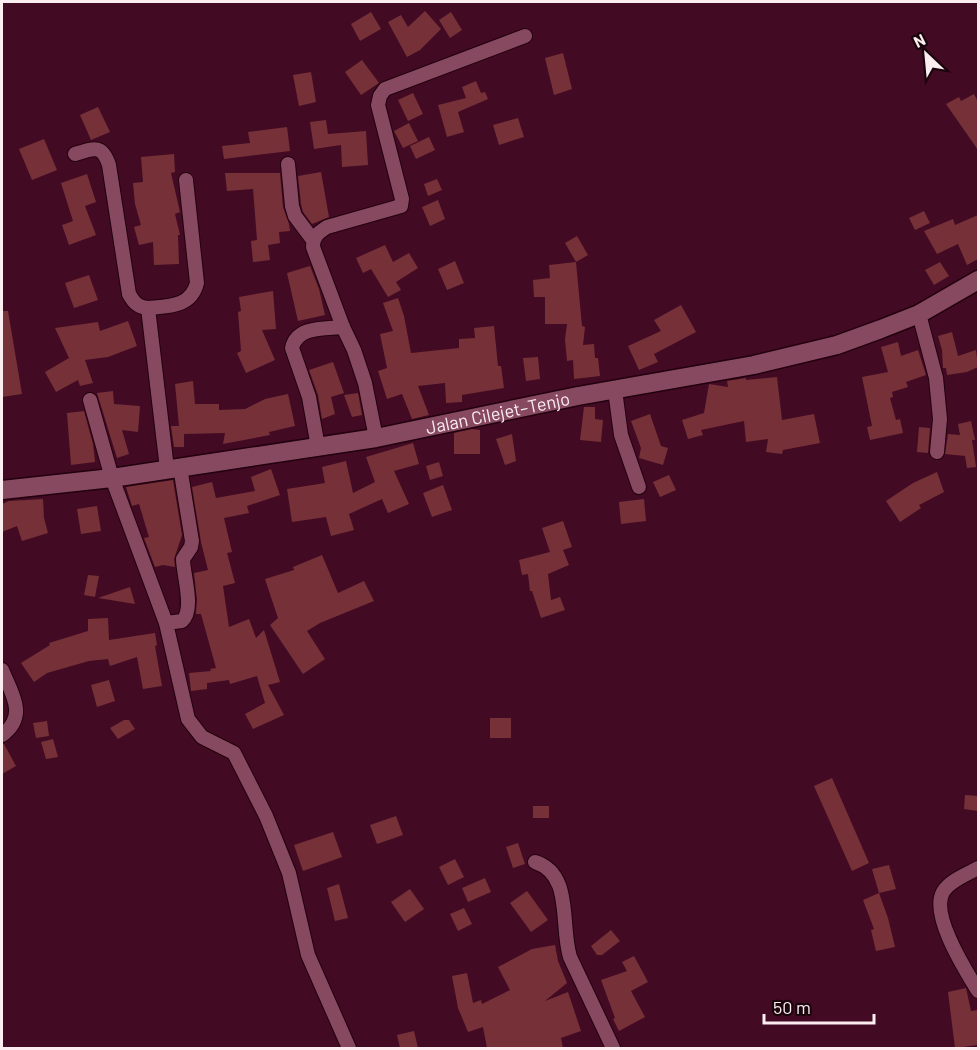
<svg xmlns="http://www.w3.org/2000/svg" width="980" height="1050" font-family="Barlow,sans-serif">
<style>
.building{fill:#753137}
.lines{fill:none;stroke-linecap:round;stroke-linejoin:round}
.minor-casing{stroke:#22000d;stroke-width:16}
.secondary-casing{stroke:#22000d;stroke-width:21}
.minor{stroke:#874960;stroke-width:14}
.secondary{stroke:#874960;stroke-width:18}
.labels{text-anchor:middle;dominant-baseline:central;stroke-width:4.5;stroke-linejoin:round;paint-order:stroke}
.street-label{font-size:18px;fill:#fcedf1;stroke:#1b050d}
</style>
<rect width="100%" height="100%" fill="#430a24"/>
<g class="building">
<path d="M425,11L441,29L420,50L407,57L388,22L401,15L408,27Z"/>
<path d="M371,12L381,29L360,41L351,24Z"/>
<path d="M451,12L462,30L450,38L439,20Z"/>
<path d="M563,53L572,89L554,95L545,58Z"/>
<path d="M362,60L379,83L361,95L345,72Z"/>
<path d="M311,72L316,102L299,106L293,75Z"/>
<path d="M476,81L481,93L485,92L488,99L458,112L464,132L447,137L438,105L466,98L462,87Z"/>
<path d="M413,93L423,114L408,121L398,100Z"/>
<path d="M974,94L978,102V150L946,104L959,97L961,101Z"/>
<path d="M98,107L110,132L91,140L80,115Z"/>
<path d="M518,118L524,137L499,145L493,125Z"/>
<path d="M326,120L328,134L366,131L368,165L342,167L341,145L314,149L310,122Z"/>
<path d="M409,123L418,141L403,148L394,131Z"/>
<path d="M287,127L290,151L224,159L222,146L250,143L248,132Z"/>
<path d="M429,137L435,150L416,159L410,146Z"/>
<path d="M44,139L57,170L32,180L19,149Z"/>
<path d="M174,154L175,172L171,173L180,212L175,214L180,235H178L179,264L154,265L153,242L139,245L134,227L141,225L135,204L133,183L143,182L141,157Z"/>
<path d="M321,172L329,217L312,224L303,212L301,204L298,176Z"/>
<path d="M225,173H280L283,207L289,224L290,231L279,232L280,243L268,245L270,260L253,262L251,241L257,240L253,189L227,191Z"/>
<path d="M87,174L96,202L85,206L96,235L69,245L62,225L73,221L61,183Z"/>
<path d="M437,179L442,190L428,196L424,184Z"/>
<path d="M438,200L445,219L430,226L422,207Z"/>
<path d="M924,211L930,223L915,230L909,218Z"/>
<path d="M978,215V259L967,265L958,244L937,254L924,231L953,219L955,225Z"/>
<path d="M577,236L588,255L576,262L565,243Z"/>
<path d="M385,245L393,262L409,253L418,268L396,282L401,290L388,297L371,269L363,273L356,258Z"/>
<path d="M455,261L464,283L447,290L438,269Z"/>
<path d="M576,262L582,326L585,327L583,345L594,344L595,358H598L600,376L574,379L573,360L567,361L565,339L567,324H545V297H534L533,280L550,278L549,265Z"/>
<path d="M940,262L949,276L934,285L925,270Z"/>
<path d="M310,266L319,289L325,315L298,321L287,273Z"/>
<path d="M89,275L98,300L74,308L65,283Z"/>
<path d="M273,291L276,329L262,330L275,360L246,373L237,353L241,351L238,312L241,311L239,297Z"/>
<path d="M398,298L404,316L411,353L459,348V339L475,338L474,328L494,326L498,366H501L504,388L462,395V402L446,403L445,383L418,386L429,415L412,419L402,394L387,399L378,371L387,368L380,334L393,331L383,303Z"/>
<path d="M681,305L696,332L654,354L658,362L639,370L628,346L661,331L654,320Z"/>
<path d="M2,311H8L22,394L2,397Z"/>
<path d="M128,321L137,346L108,357L85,360L93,383L80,386L78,380L56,392L45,372L69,358L55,328L98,322L100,331Z"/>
<path d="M952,332L958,356L976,350L978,367L967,372L947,375L946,368H943L942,350L938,336Z"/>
<path d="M898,342L901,356L918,350L926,375L906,382L908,387L892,392L893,397L890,398L896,420L900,419L903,433L870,440L867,427L872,426L862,377L888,372L881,347Z"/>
<path d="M538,357L540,379L526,381L523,358Z"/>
<path d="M333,362L344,393L331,397L335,414L322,419L318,395L309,370Z"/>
<path d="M777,377L782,420L814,414L820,443L783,450L782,454L766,452L768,439L746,442L744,421L701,430L703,435L688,439L682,420L704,413L709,384L728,387L727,381L746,378V380Z"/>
<path d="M193,381L195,404H219V410L245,409L265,399L288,394L295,426L269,432L270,435L223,444L225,433L184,434V447H174L171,426H179L175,384Z"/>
<path d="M113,391L114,404L140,406L138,432L122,430L129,454L117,458L97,393Z"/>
<path d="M358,393L362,415L352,417L344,395Z"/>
<path d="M584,407H595V419L603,420L601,442L580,440Z"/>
<path d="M84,411L93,444L95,462L71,465L67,413Z"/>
<path d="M650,414L661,446L668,448L663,465L639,458L641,448L631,421Z"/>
<path d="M971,421L975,440H972L976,467L967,468L965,456L945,454L948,434L960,435L958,424Z"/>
<path d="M919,427L930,428L928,453L917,452Z"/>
<path d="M472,429L480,430V454H454V433Z"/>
<path d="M512,434L516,461L505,465L496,439Z"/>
<path d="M413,443L419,464L394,471L409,504L388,513L382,499L349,514L354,530L331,536L326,517L292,522L287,489L325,483L322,467L346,461L353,493L375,482L366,457Z"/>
<path d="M439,462L443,476L430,480L426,466Z"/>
<path d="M271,469L280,495L247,506L249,513L224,518L232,552L227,553L235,583L223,586L229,627L249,619L256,638L264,630L280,682L268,685L284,715L253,729L245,714L265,703L257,676L230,684L229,680L207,683V689L191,691L189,673L211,671L210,669L216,668L201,614H196V612L197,600L194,573L208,570L201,542L192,487L212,482L216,498L255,491L251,477Z"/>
<path d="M937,472L944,492L919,505L921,508L900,522L886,501L913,483Z"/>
<path d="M669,475L676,490L660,497L653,482Z"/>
<path d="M173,480L182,535L174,559L175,567L163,565L155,567L144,538L149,537L139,504L132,506L126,487Z"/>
<path d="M443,485L452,510L432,517L423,493Z"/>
<path d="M43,499L44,518L48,533L22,541L17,526L2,532V504L9,501Z"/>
<path d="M644,499L646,521L621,524L619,502Z"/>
<path d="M97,506L101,531L81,534L77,509Z"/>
<path d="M563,521L572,547L563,550L569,565L548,574L551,600L560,597L565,610L541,618L532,591H530L528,574L522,575L519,560L550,552L542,528Z"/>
<path d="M322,555L338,593L364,581L374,601L320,623L307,631L325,659L303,674L270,625L278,618L265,579L294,570L293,567Z"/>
<path d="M88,575L99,576L95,597L84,595Z"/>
<path d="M130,587L135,604L98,598Z"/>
<path d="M108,618L109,640L155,633L157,645L155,646L162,686L143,689L137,657L110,666L108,659L89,661L47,673L34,682L21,663L50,645L49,643L88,631V619Z"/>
<path d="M109,680L115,701L97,707L91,685Z"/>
<rect x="490" y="718" width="21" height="20"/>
<path d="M124,720H129L135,729L118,739L110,728Z"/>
<path d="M47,721L49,736L36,738L33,723Z"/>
<path d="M53,739L58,757L46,759L41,742Z"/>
<path d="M2,744H4L16,766L2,774Z"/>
<path d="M832,778L869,863L852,871L814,786Z"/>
<path d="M965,795L978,796V811L964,809Z"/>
<rect x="533" y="806" width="16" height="12"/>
<path d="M396,816L403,835L377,844L370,825Z"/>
<path d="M333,832L342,857L303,871L294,845Z"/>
<path d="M518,843L525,864L513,868L506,847Z"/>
<path d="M455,859L464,877L448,885L439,867Z"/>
<path d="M889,865L896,889L879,893L872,869Z"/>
<path d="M485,878L491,892L468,902L462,888Z"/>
<path d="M339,884L348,918L335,921L327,888Z"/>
<path d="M410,889L424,909L405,922L391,902Z"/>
<path d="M527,891L548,920L531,932L510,903Z"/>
<path d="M879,893L888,918L895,947L876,951L871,930L874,929L863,900Z"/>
<path d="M464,908L472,924L458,931L450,914Z"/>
<path d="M611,930L620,941L602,955H597L591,946Z"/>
<path d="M555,945L558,961L567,983L545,1001L568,992L581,1031L561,1038L563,1048H487L483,1027L468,1032L458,1008L452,976L467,973L473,1003L481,1000L482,1004L510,990L498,967L532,949Z"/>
<path d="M634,956L648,982L631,991L645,1017L619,1031L613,1019L615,1018L601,980L627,971L622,962Z"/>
<path d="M966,988L971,1011L978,1010V1045L955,1048L948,992Z"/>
<path d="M414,1031L418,1048H400L397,1035Z"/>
</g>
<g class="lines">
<g class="minor-casing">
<g id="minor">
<path d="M75,154C94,148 102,144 109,165L129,294C134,303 138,307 148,308"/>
<path d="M288,164L292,206L295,216L313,240"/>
<path d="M919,314L936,378L940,419L937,452"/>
<path d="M615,390L621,435L639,487"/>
<path d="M90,400L112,478L166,623"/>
<path d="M376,438L365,383L354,350L343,327L313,247C313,236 318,233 327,227L401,206L402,199L378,105L380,96L385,89L525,36"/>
<path d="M318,447L309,397L292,348C297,326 324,329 343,327"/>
<path d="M180,467L192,541L191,547L183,559C183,574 195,610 182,621L166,623L188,719L202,737L234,753L266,816L289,873L308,955L349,1048"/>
<path d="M167,469L148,308C169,306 191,307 197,283L186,180"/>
<path d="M2,670C12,694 28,716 2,735"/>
<path d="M535,862C573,874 560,924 570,957L613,1048"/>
<path d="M978,868C968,874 950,880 943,892C930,915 966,971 978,991"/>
</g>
</g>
<g class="secondary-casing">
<g id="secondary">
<path id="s1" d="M2,490L112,478L376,438L578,396L754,365L837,345L881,329L919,314L978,280"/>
</g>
</g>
<use href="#minor" class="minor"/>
<use href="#secondary" class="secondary"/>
</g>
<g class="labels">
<g class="street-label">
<text stroke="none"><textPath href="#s1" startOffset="502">Jalan Cilejet–Tenjo</textPath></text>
</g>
</g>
<rect width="980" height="1050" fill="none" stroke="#fcedf1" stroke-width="6"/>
<g transform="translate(926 54) rotate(334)" stroke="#1b050d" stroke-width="4.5" paint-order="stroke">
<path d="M0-4.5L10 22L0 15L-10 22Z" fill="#fcedf1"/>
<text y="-9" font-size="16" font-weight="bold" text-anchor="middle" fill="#fcedf1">N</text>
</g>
<path d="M764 1014v9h110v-9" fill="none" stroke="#fcedf1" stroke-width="3"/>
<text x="773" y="1014" font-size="18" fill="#fcedf1" stroke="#1b050d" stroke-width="4.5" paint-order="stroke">50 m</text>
</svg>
